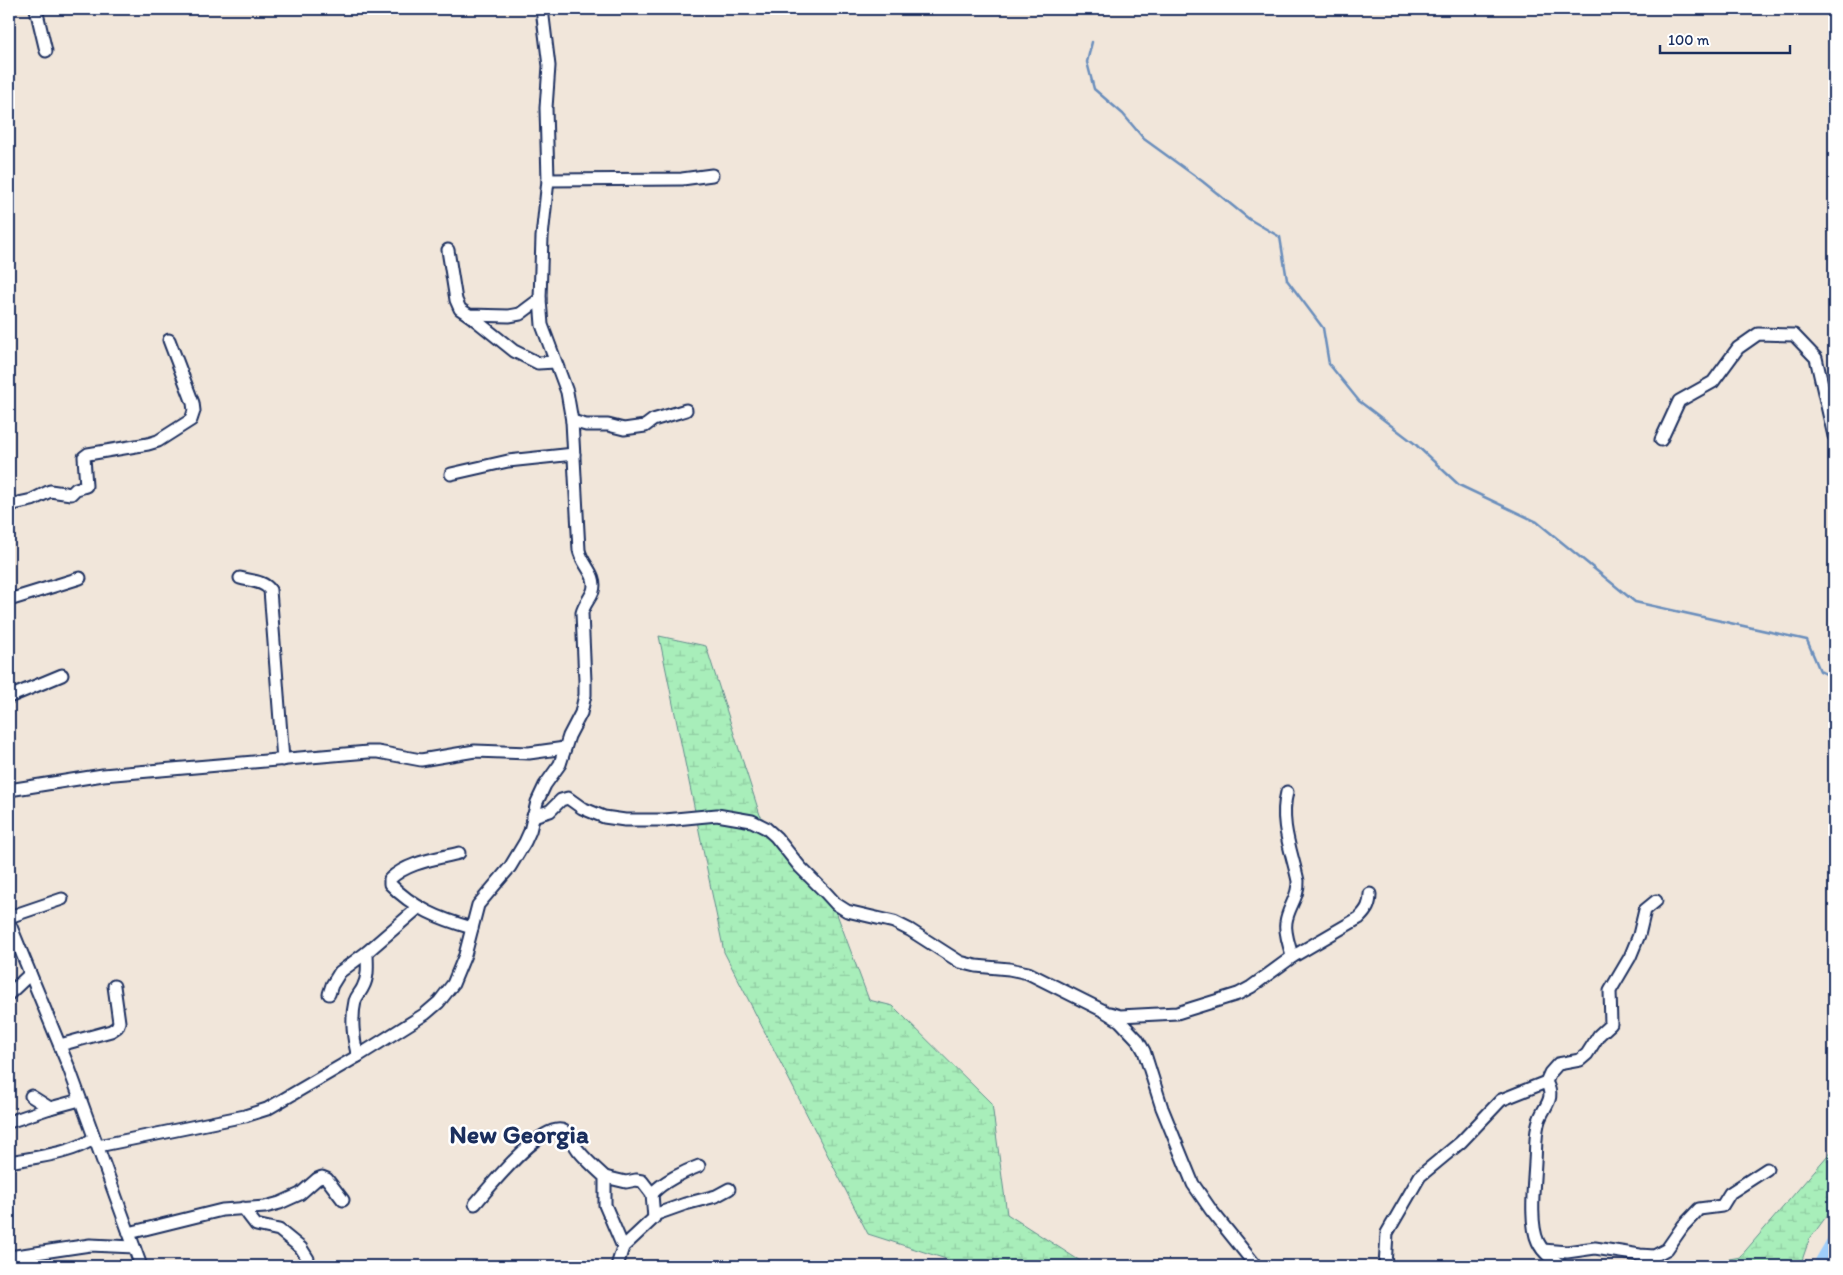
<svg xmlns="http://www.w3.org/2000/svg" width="1843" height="1275" font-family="Itim,sans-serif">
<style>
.wetland{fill:url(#wetland-marsh);stroke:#628e8c}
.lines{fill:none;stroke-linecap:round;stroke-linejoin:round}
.stream{stroke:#6a8ebc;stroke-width:2.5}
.river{stroke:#9fcefb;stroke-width:15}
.minor-casing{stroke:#1b2f5e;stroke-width:15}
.minor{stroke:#fff;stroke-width:11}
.labels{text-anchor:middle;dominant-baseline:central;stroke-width:5;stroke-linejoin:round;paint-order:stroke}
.district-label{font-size:26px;font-weight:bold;fill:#1b2f5e;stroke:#fff}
</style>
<defs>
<pattern id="wetland-marsh" width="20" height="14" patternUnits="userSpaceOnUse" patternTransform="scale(1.25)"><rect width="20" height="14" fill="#a8eeba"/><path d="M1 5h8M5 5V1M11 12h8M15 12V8" fill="none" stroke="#90cca2"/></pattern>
</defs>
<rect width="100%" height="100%" fill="#f1e6da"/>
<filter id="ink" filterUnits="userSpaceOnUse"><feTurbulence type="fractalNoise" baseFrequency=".02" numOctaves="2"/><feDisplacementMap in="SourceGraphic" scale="10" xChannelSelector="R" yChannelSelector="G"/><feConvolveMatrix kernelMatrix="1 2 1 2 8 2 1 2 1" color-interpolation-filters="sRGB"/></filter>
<g filter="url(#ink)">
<g class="wetland">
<path d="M659,636L706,646L760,815L800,867L828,890L869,1000L893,1006L992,1104L1007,1214L1088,1266H949L946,1259L868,1234L724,952Z"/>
<path d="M1834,1148V1206L1809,1240L1800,1266H1707L1708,1263L1740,1257Z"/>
</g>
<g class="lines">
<path class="stream" d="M1092,42L1087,62L1094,89L1123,114L1144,139L1202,181L1249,219L1280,237L1287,280L1323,328L1329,364L1359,401L1414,443L1459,485L1537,522L1635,602L1807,640L1820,671L1834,678"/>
<path class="river" d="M1820,1266L1834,1242"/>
<g class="minor-casing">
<g id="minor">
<path d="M36,9L46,51"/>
<path d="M548,180L682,179L712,175"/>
<path d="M448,250L456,300L460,309L469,315L509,316L520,314L540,299"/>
<path d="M469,315L514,351L538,363L555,362"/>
<path d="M572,421L586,425H608L624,429L645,426L653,420L686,410"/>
<path d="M1661,440L1679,401L1713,382L1738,348L1758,334L1794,335L1816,358L1834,436"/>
<path d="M451,474L508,461L574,454"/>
<path d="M9,505L32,500L50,491L71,494L76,489L86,486L84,457L88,454L148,444L158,441L191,420L194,411L193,403L169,340"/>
<path d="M240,578C251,581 264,581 270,590L283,760"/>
<path d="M9,600L80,578"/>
<path d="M9,697L62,675"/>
<path d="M9,790L103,775L368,752H378L421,760L475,751L529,753L565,748"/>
<path d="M1287,792C1279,823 1292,852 1298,881C1299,897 1288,907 1286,922C1284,933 1290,946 1292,957"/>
<path d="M533,816L550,811L561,800L568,798L582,808L604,817L625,820H665L717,815L752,821L766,828L776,837L800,867L826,893L836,904L847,911L894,922L910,930L960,962L976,966L1009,969L1028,973L1104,1011L1120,1021L1137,1039L1144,1051L1162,1108L1193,1184L1211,1210L1256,1266"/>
<path d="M459,853C436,859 408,862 390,879V884C413,908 440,919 472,928"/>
<path d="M9,917L62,899"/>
<path d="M9,922L69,1068L141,1266"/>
<path d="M9,994L30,974"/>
<path d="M329,994L332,985L340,972L367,952L418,908"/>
<path d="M1110,1013L1120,1016L1177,1013L1238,994L1251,987L1292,957L1359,918C1367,910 1370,905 1370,894"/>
<path d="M62,1051L60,1045L111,1031L117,1027L119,1022L114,986"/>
<path d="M358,1056C353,1040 351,1018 355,1001C357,995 361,992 363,987C369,976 367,964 367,952"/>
<path d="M1546,1082C1557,1101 1542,1106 1538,1124C1535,1137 1536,1149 1535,1162C1534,1183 1529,1223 1538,1242C1543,1253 1553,1260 1562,1266"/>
<path d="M31,1096L50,1108L80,1100"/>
<path d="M9,1122L50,1108"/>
<path d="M98,1146L245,1116L267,1109L358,1056L425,1014L439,1002L453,984L465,955L478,905L510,867L525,842L530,831L537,802L545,785L560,764L569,736L581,713L585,695V681L582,613C584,604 590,599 593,591C598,575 582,565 579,550L572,421L567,392L542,325L540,299L542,237L548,180L546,108L549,66L542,9"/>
<path d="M9,1162C36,1157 72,1154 94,1138"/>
<path d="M605,1177L626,1182L636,1180L642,1181L652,1194L654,1218L623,1247"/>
<path d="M652,1194C662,1182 685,1171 699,1166"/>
<path d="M475,1204C488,1189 544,1119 564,1131C571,1136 573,1143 578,1150C586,1160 595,1168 605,1177V1205L623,1247L617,1266"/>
<path d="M243,1208L256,1225L279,1230L301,1248L308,1259L307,1266"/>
<path d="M654,1215L685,1204L716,1196L729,1189"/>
<path d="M129,1233L222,1210L265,1207L280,1203L300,1194L317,1179L322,1177L327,1179L343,1200"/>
<path d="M1543,1250L1567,1252L1595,1248L1640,1255L1654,1256L1667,1249L1683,1226L1699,1209L1722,1206L1730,1193L1767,1169"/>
<path d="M9,1257L90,1245L134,1247"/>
<path d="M1385,1266L1387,1233L1420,1176L1461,1142L1501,1100L1546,1082L1550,1073L1558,1064L1580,1060L1587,1054L1599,1035L1611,1024L1610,991L1630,957L1639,935L1645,910L1656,901"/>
</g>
</g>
<use href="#minor" class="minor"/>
</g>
</g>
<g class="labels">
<g class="district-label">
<text x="519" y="1134">New Georgia</text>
</g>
</g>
<rect width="1843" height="1275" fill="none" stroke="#fff" stroke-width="30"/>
<rect x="15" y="15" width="1813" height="1245" fill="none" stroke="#1b2f5e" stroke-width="2" filter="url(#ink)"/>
<path d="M1660 45v8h130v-8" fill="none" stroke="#1b2f5e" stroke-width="2.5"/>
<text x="1668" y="45" font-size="15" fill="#1b2f5e" stroke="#ffffff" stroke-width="4" paint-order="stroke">100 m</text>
</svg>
